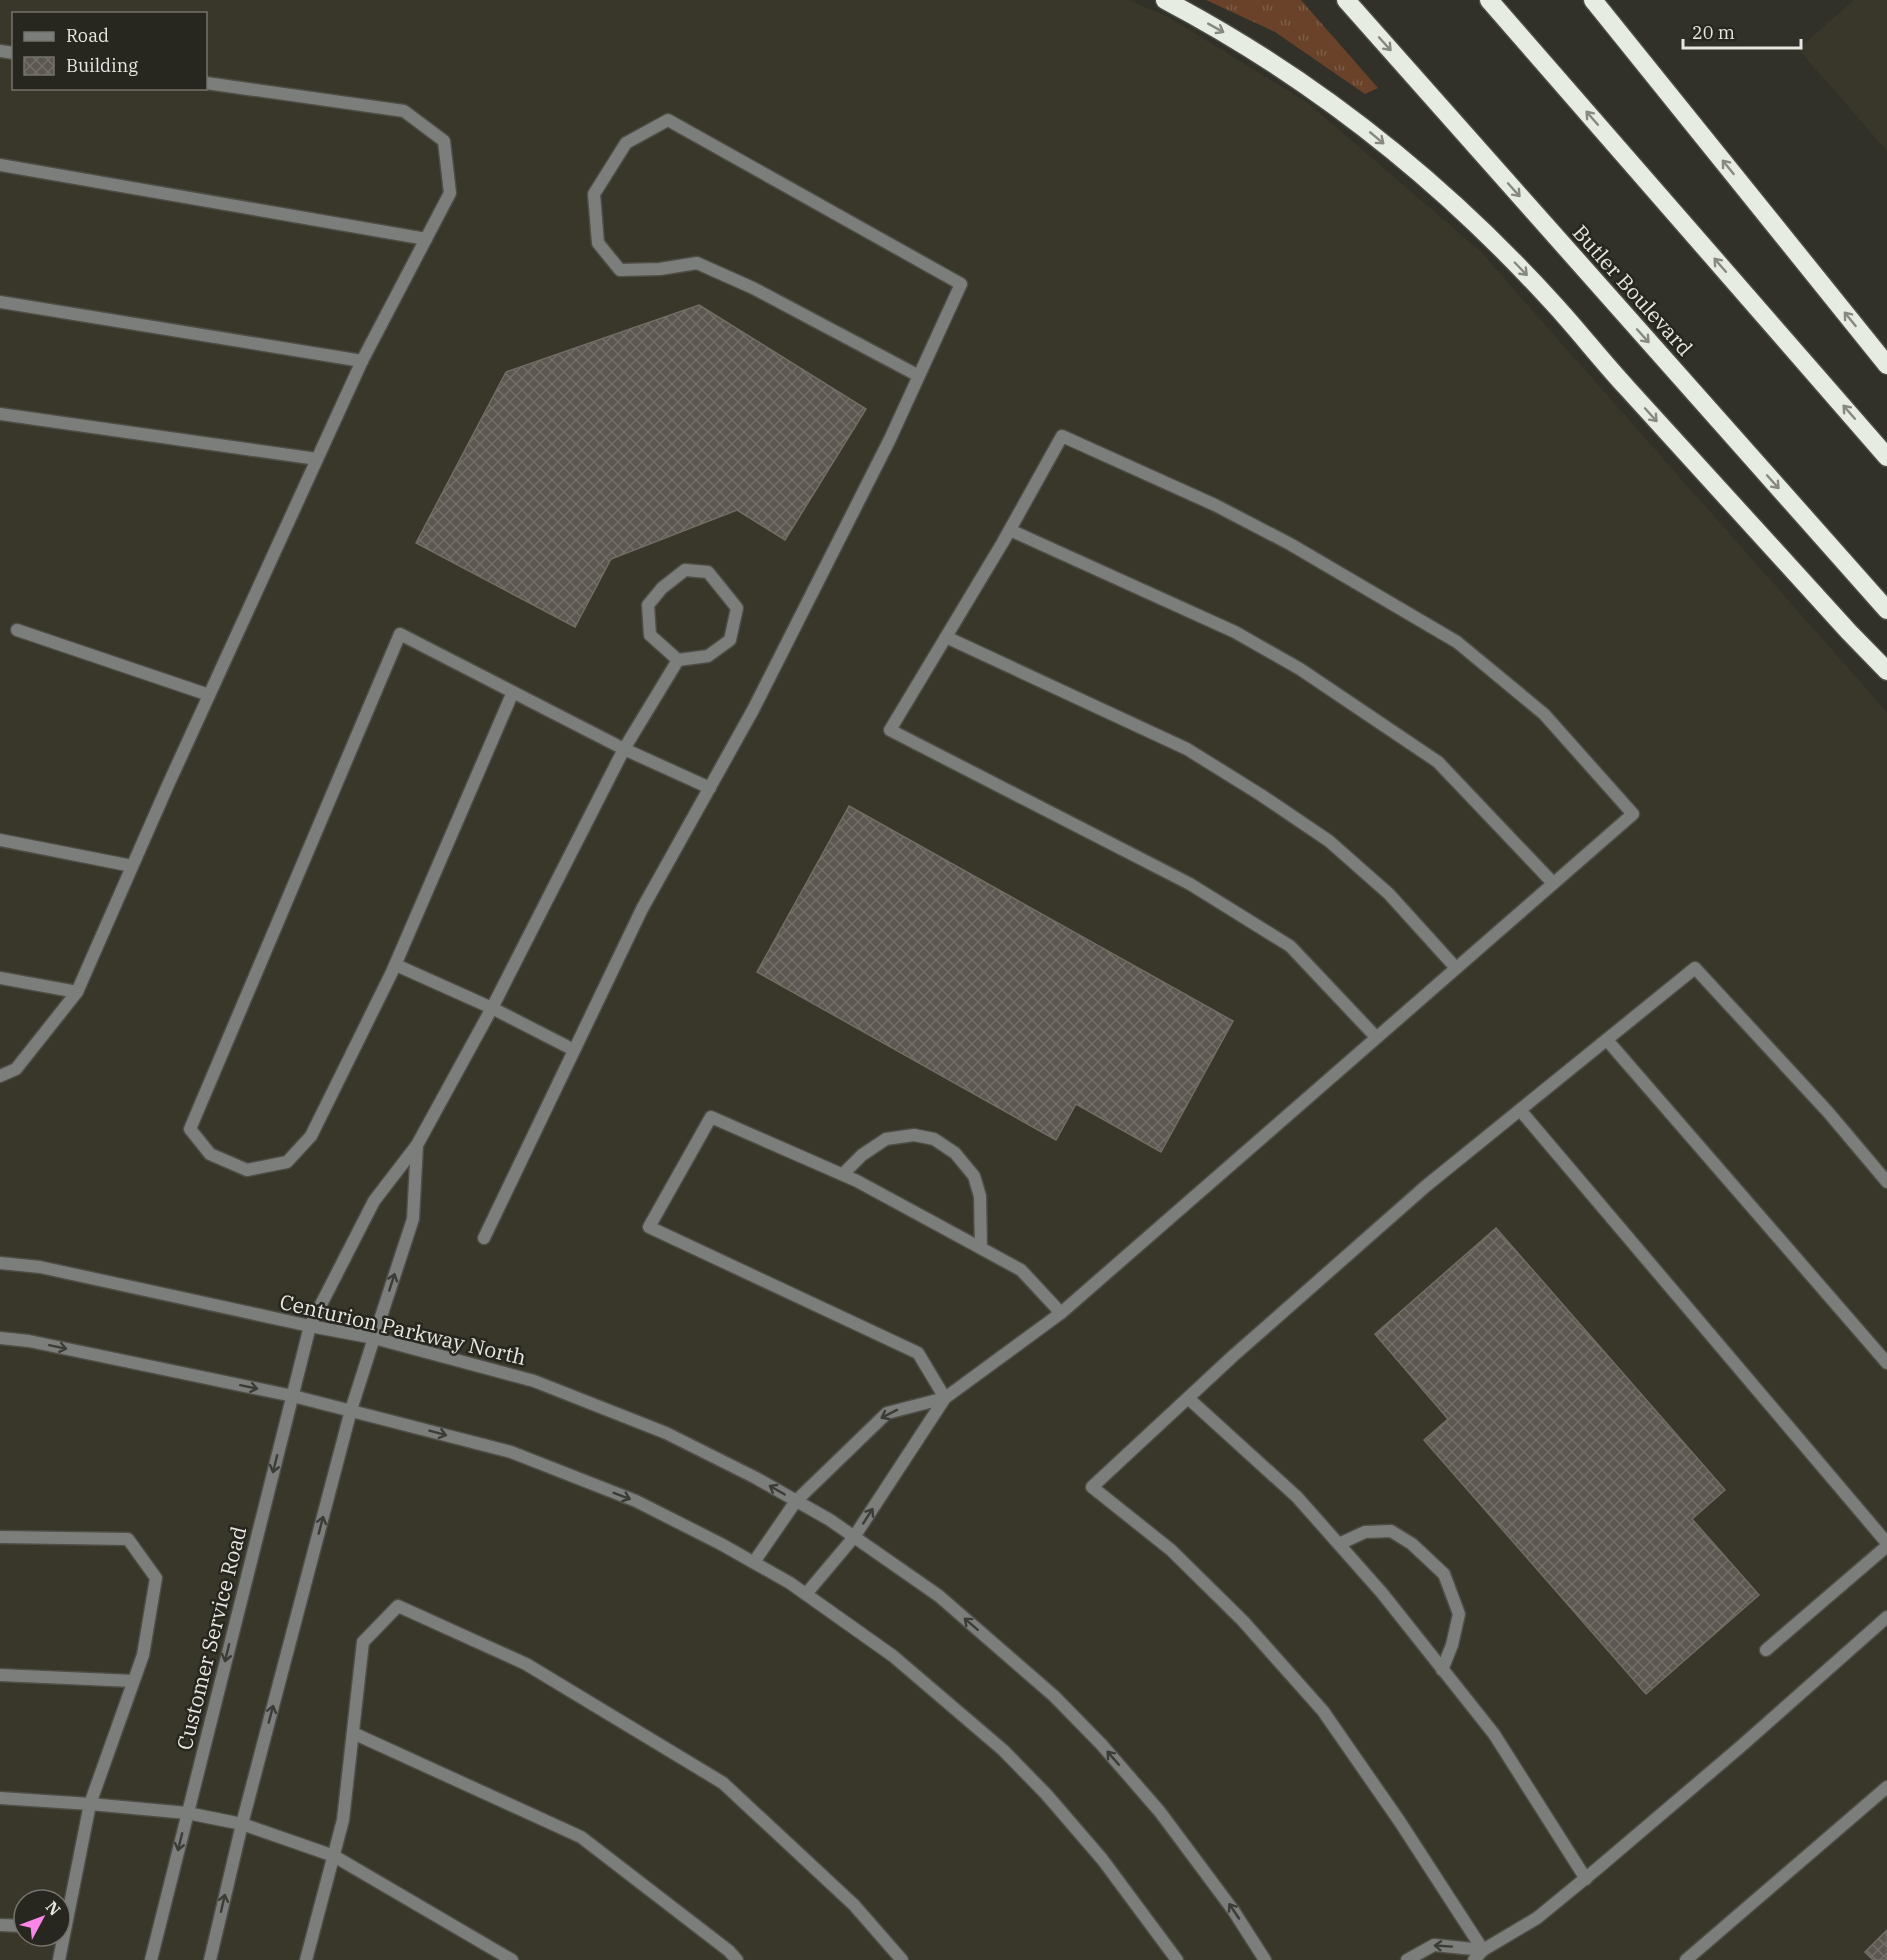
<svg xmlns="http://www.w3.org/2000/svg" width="1887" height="1960" font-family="'IBM Plex Serif',serif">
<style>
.built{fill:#383729;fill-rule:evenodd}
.grass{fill:url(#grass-tufts)}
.building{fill:url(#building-cross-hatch);stroke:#726d66;stroke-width:1.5}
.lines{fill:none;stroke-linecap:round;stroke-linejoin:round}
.service-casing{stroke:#4e4d46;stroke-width:15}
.minor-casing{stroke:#4e4d46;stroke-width:15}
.motorway-casing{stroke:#4e4d46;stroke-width:21}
.service{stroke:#7c7e7b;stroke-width:12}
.minor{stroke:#7c7e7b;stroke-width:12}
.motorway{stroke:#e7ece3;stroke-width:18}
.oneway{stroke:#878981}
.oneway2{stroke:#3c3c36}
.labels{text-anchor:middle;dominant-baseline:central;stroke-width:5;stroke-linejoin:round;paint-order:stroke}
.street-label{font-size:21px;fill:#e7e6e1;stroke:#27261f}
</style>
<defs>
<pattern id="grass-tufts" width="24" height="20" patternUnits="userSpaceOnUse" patternTransform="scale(1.5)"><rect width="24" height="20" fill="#694229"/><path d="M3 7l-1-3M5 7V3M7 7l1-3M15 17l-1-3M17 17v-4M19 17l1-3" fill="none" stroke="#7e5d48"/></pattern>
<pattern id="building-cross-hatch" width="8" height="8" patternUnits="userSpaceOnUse" patternTransform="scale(1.5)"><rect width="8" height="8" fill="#5c5750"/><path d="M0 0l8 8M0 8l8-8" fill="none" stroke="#736f69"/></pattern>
</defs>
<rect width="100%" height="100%" fill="#313029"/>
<g class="built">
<path d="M0,0H1128L1165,15L1308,103L1481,252L1887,712V1960H0ZM14,14H206V88H14ZM24,1900H60V1936H24Z"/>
<path d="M1854,0H1887V151L1798,49Z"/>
</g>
<path class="grass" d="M1206,0H1301L1378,88L1365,94L1275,32Z"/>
<g class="building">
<path d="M699,305L866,409L785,540L737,510L611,559L575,627L416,543L506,372Z"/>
<path d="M849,806L1233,1021L1161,1152L1076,1104L1056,1140L757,972Z"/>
<path d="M1496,1228L1725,1490L1692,1519L1759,1595L1646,1694L1424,1440L1448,1419L1375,1334Z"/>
<path d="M1887,1930V1960H1873L1865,1952Z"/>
</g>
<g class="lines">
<g class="service-casing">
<g id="service">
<path d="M0,51L14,53"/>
<path d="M206,83L404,111L444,141L450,193L362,361"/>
<path d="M0,165L426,239"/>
<path d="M0,302L362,361L168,785L77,992L16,1069L0,1076"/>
<path d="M0,414L317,459"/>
<path d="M1010,530L1235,632L1300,669L1438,762L1553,883"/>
<path d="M685,570L708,572L737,608L730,640L708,656L678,660L650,635L648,605L662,588Z"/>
<path d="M17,630L209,695"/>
<path d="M946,637L1187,749L1261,795L1329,841L1389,894L1456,968"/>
<path d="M678,660L624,749L710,788"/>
<path d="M0,840L132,866"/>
<path d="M396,965L492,1008L574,1050"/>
<path d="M0,978L77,992"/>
<path d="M1607,1040L1887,1363"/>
<path d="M1520,1110L1887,1543"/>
<path d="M843,1174L862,1155L886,1139L914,1135L934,1139L955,1153L974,1176L980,1196L981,1248"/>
<path d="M484,1238L642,909L753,710L890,439L961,284L668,120L626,143L594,194L598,243L620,270L660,269L697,263L753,288L919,376"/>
<path d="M1061,1313L1633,814L1544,714L1457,642L1290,544L1215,505L1062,436L1003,542L890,730L1190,884L1290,946L1376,1037"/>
<path d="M310,1326L374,1201L417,1145L492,1008L624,749L400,634L190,1129L210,1154L247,1170L287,1162L311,1136L392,972L513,692"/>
<path d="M374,1338L413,1219L417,1145"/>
<path d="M1188,1398L1297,1497L1382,1593L1494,1734L1586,1879"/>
<path d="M0,1537L128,1539L156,1578L143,1655L90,1804L187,1813L242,1824L334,1856L512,1960"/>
<path d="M1339,1544L1365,1532L1391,1531L1412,1544L1444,1574L1459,1614L1452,1645L1442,1670"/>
<path d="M754,1562L796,1501L887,1413L945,1398"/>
<path d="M806,1594L854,1537L945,1398L1061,1313L1021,1270L857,1181L711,1117L649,1227L918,1353L945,1398"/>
<path d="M1766,1650L1887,1546"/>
<path d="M0,1675L133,1681"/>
<path d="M353,1733L581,1837L729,1951L737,1960"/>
<path d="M0,1798L90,1804L59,1960"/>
<path d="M0,1925L24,1926"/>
<path d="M1483,1950L1400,1822L1323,1711L1243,1621L1171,1550L1092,1487L1233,1356L1426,1186L1695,968L1828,1112L1887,1182"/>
<path d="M306,1960L343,1820L363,1642L398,1606L526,1664L723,1783L854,1905L902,1960"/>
<path d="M1407,1960L1434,1945L1483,1950"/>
<path d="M1474,1960L1483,1950L1537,1918L1598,1868L1739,1748L1887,1617"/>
<path d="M1686,1960L1887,1787"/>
</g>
</g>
<g class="minor-casing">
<g id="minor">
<path d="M0,1263L40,1267L310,1326L374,1338L534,1381L666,1433L756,1478L830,1520L939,1596L1054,1696L1101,1744L1160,1812L1233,1910L1265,1960"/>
<path d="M0,1338L29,1341L293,1396L511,1452L636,1501L721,1544L790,1583L893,1656L1003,1750L1046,1794L1102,1859L1177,1960"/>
<path d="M151,1960L310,1326"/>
<path d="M210,1960L242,1824L351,1410L374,1338"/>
</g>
</g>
<g class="motorway-casing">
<g id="motorway">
<path d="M1165,0C1311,77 1441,180 1553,303C1578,330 1601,360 1627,388C1701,470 1775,551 1849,632L1887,671"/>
<path d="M1346,0L1887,610"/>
<path d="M1489,0L1887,457"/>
<path d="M1593,0L1887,365"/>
</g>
</g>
<use href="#service" class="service"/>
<use href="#minor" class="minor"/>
<use href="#motorway" class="motorway"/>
</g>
<defs><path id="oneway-shaft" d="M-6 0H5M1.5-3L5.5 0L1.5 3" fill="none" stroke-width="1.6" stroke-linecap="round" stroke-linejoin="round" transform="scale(1.5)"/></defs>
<g class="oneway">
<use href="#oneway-shaft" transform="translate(1216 28) rotate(29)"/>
<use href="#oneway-shaft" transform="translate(1385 44) rotate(48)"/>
<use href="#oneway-shaft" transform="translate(1592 118) rotate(-131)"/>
<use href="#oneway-shaft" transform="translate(1377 138) rotate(40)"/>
<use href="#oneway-shaft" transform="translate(1728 167) rotate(-129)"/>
<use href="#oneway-shaft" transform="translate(1514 190) rotate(48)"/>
<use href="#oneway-shaft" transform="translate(1720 265) rotate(-131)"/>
<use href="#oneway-shaft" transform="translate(1521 269) rotate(46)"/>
<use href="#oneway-shaft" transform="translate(1850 319) rotate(-129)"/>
<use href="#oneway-shaft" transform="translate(1643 336) rotate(48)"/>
<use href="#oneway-shaft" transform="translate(1849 412) rotate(-131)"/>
<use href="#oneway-shaft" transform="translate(1651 415) rotate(48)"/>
<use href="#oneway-shaft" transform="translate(1773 482) rotate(48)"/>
</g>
<g class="oneway2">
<use href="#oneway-shaft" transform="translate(392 1282) rotate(-72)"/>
<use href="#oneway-shaft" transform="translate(58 1347) rotate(12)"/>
<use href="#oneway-shaft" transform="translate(249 1387) rotate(12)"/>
<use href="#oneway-shaft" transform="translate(889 1414) rotate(153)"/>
<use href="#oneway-shaft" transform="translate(438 1433) rotate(15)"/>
<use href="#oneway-shaft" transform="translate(275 1464) rotate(104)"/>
<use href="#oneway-shaft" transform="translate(777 1490) rotate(-150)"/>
<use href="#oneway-shaft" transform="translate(622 1496) rotate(21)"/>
<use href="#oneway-shaft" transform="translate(868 1516) rotate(-57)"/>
<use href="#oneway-shaft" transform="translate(321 1525) rotate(-75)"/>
<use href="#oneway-shaft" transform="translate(971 1624) rotate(-139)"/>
<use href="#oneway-shaft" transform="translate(227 1653) rotate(104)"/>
<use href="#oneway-shaft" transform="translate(271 1714) rotate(-75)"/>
<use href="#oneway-shaft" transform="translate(1113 1758) rotate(-131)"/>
<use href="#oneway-shaft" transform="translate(180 1842) rotate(104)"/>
<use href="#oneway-shaft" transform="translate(223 1903) rotate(-77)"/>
<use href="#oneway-shaft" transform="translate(1234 1911) rotate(-124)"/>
<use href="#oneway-shaft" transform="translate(1443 1946) rotate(-176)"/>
</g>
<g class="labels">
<g class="street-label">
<text transform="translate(1633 290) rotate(48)">Butler Boulevard</text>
<text transform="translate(403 1329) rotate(13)">Centurion Parkway North</text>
<text transform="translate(211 1638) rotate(-76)">Customer Service Road</text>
</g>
</g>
<rect x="12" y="12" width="195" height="78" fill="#27261f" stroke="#74736d" stroke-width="1.5"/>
<rect x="24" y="32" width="30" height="9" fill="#7c7e7b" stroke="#74736d" stroke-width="1.5"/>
<text x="66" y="42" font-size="18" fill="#e7e6e1">Road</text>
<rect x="24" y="57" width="30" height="18" fill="url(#building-cross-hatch)" stroke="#74736d" stroke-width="1.5"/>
<text x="66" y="72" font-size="18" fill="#e7e6e1">Building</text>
<g transform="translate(42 1918) rotate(49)"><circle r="28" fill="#27261f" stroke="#74736d" stroke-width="1.5"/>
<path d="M0-4.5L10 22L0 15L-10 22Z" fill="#fa87e7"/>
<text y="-9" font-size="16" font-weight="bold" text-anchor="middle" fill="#e7e6e1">N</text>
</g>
<path d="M1683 39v9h118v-9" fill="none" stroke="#e7e6e1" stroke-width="3"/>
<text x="1692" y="39" font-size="18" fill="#e7e6e1" stroke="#27261f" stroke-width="4.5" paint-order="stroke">20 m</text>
</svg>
